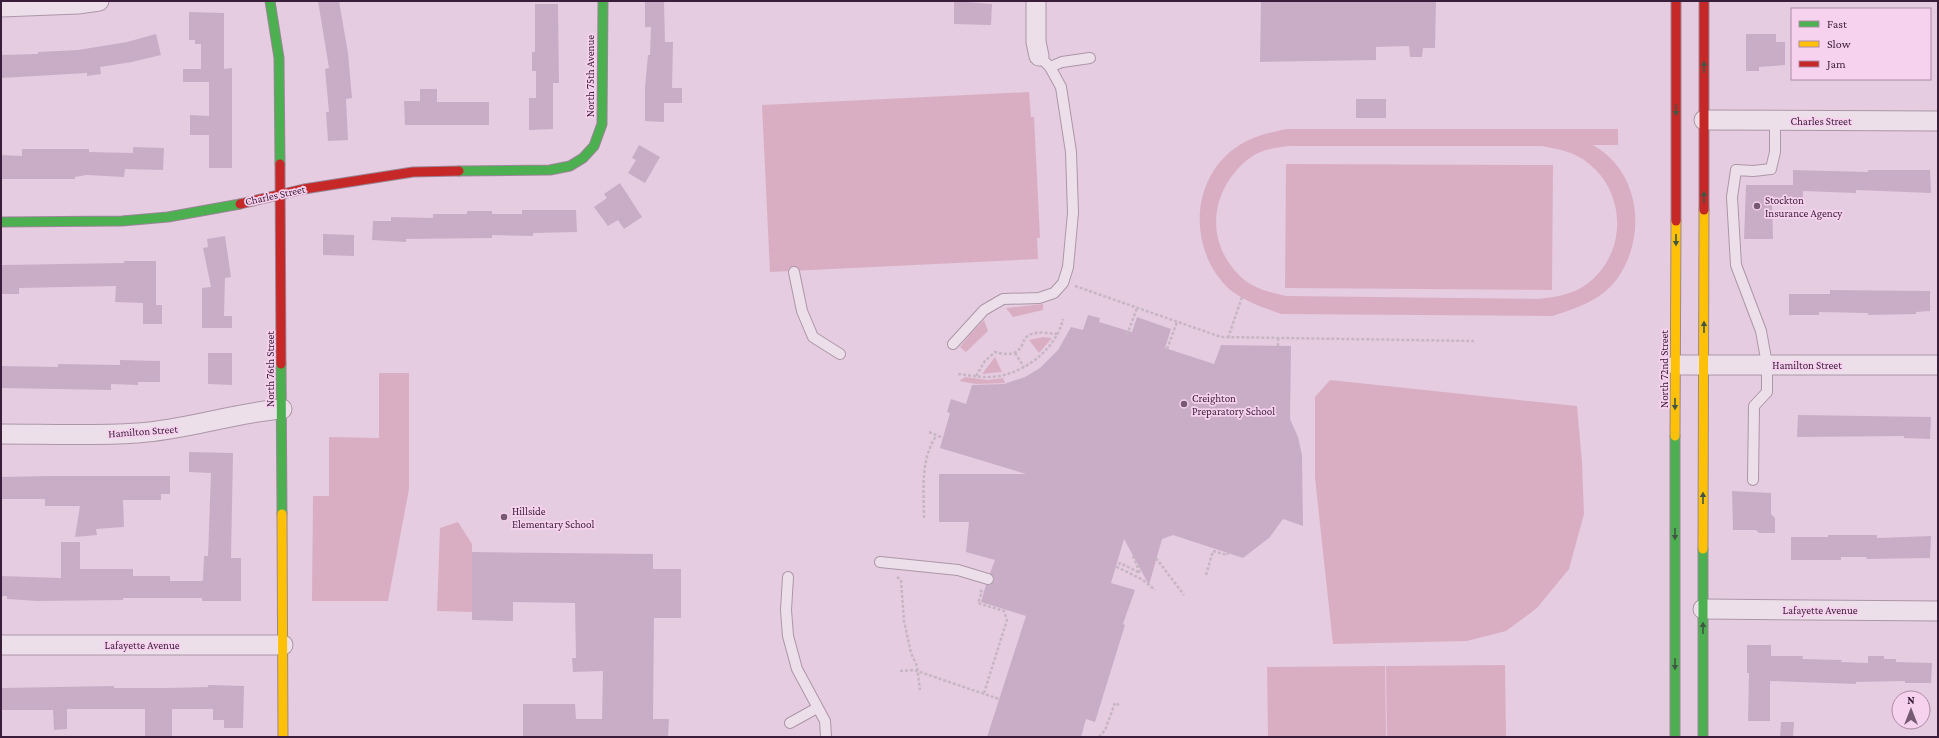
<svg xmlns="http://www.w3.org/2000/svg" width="1939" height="738" font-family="'Crimson Pro',serif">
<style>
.green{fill:#d9aec2;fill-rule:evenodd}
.building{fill:#c9adc7}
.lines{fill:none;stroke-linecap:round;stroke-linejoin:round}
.lane-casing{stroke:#ab96a7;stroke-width:12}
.street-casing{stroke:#ab96a7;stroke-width:21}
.fast-casing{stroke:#9a8697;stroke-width:11}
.slow-casing{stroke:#9a8697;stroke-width:11}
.jam-casing{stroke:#9a8697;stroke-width:11}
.path{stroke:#c6b6c3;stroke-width:2.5;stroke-dasharray:3 2;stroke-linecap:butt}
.lane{stroke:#eddfe9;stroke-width:10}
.street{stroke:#eddfe9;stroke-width:19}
.fast{stroke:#4caf50;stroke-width:9}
.slow{stroke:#ffc107;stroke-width:9}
.jam{stroke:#c62828;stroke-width:9}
.oneway{fill:#415743}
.poi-dot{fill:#765a74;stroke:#f7d2ee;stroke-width:1.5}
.labels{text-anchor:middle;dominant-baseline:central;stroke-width:3.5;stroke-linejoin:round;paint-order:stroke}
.street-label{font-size:11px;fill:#3a1d3a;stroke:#f7d2ee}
.poi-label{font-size:11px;fill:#3a1d3a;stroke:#f7d2ee;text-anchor:start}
</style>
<rect width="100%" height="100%" fill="#e6cce0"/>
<g class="green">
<path d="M1029,92L1031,117H1034L1040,238H1037L1038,259L770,272L762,105Z"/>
<path d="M1287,129H1618V145H1593C1641,172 1647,237 1617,279C1602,300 1575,309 1552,316L1281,314C1263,307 1242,301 1227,287C1190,250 1190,185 1231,151C1248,137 1267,133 1287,129ZM1290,146H1542C1558,149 1575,152 1588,163C1628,194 1627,257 1584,286C1571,295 1554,297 1538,299L1286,296C1269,292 1251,288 1239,275C1209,245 1209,202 1236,171C1243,162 1255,153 1266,150C1273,148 1282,147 1290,146Z"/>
<path d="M1286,164L1553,165L1552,290L1285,288Z"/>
<path d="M1043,304V310L1013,317L1006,308Z"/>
<path d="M984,320L988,331L966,352L960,347L971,333Z"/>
<path d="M1043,337L1052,338L1039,353L1029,340Z"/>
<path d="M995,357L1002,372L982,374Z"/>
<path d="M379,373H409V489L388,601H312L313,496H329V437L379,438Z"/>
<path d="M965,377L988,380L1003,378L1005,383L976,384L959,381Z"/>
<path d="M1330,380L1577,406L1582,462L1584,514L1569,569L1537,608L1506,631L1467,641L1333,644L1315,478V397Z"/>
<path d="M458,522L472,544V612L437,611L440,528Z"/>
<path d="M1505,665L1506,737H1387L1386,666Z"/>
<path d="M1385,666L1386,737H1268L1267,667Z"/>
</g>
<g class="building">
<path d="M318,1H339L348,53L352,98L346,99L348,140L328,141L326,112H329L325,69L329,68Z"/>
<path d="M645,1H664L665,42H673L672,88H682V103H664V122L645,121V87L648,55H650L651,27H645Z"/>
<path d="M954,1L992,4L991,25L954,24Z"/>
<path d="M1261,1H1436L1435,48H1423L1422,57H1410L1409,46L1376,47V60L1260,62Z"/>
<path d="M535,4H558L559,83H553V129L529,130V98H536V71H532V52H535Z"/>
<path d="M189,12L224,13V69L232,68V168H209V135H190V115L209,116V82H183V69H201V44H195V40H189Z"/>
<path d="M156,34L161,55L132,62L100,67L101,74L87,76V73L1,78V55L38,54V52L78,50L127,42Z"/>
<path d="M1746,34H1776V42H1785V65L1759,67V71H1746Z"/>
<path d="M420,89H437V102H489V125H405L404,101H420Z"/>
<rect x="1356" y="99" width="30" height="19"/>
<path d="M639,145L660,157L645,183L628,173L636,160L632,158Z"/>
<path d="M133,147L164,148L163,170L125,169L124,177L86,175L75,177V179H1V155L22,156V149H89V152L133,153Z"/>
<path d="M1793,170L1868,172V170H1930L1931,193L1856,190V193L1803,191V200H1772L1773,239H1744L1746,185H1793Z"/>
<path d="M620,183L642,217L624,229L618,220L608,226L594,207L607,198L604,194Z"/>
<path d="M522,210H576L577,232L533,233V236L492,235V238L406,239V242L372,240L373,221H391V217L433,218V214H467V211H492V214H522Z"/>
<path d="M323,234L354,235V256L323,255Z"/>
<path d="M225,236L231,277L225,278L224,316H232V328H202V288L211,287L203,248L208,247L207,239Z"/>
<path d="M124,261H156V305H162V324H143V303L115,302L116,286L19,288V294H1V265L124,263Z"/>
<path d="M1830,290L1930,291V311L1916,312V314L1868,315V313L1819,312V315H1789V294H1830Z"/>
<path d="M1088,315L1100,318L1099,322L1132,332L1137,317L1171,329L1165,348L1214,364L1221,345L1291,346L1290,419L1298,437L1302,455L1303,526L1283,519L1269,538L1243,558L1173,535L1162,539L1149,585L1124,539L1111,583L1135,590L1123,624L1125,625L1095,722L1086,719L1081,737H987L1026,616L981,602L986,585H990L994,581V577L990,573L995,560L966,552L969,522H939V474H1026L940,448L950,413L947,412L951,399L966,404L972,385L1004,384L1025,377L1040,368L1058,350L1071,327L1083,330Z"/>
<path d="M208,353H232V385L208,384Z"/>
<path d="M120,360L160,361V382H138V385L111,384V390L1,388V366L58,367V364L120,365Z"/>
<path d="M1798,415L1931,417L1930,439L1904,438V436L1797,437Z"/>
<path d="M189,452L233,453L231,558H241V601H202V598H123V600L37,601L7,599V596H1V576L61,578V542H80V569H133V576H170V581H202L203,579L204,556H208L211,473L189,472Z"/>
<path d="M48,476H170V494H161V500H123L124,527L96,529L97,535L75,537L80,506H45V499H1V477Z"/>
<path d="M1732,491L1771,493V514L1775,518V533H1759L1756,530H1733Z"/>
<path d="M1828,535H1877V538L1931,536L1930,558L1867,559L1866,557H1841V560H1791V537H1828Z"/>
<path d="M472,552L653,554V569H681V618H654L653,719H669L668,737H523V704H575L576,719H602L603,671L573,672L572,658H576L575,603L513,602V621L472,620Z"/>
<path d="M1747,645H1771V656H1803L1802,659L1842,660L1841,662L1868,663V656H1884V659H1896V662L1932,663L1931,683H1905V681L1856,682V684L1770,681V721H1748L1749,673H1747Z"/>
<path d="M208,685L244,686L243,728H224V720H213V709H172V737H145V709H67V729L54,730L53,710H1V688L114,686V688H166L208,687Z"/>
<path d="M1781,722H1794L1793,737H1780Z"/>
</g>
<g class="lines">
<g class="lane-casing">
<g id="lane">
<path d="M1050,67L1062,62L1090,58"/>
<path d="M794,272L802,311L813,337L840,354"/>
<path d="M953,344L984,310L1003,299L1039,298L1054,293L1063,283L1068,267L1073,213L1071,152L1061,87L1050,67L1039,56"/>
<path d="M1753,480L1754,406L1767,392V364L1761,331L1736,265L1732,197L1736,170L1753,171L1771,169L1775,152V120"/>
<path d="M880,562L958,570L988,579"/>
<path d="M788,577L786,610L788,636L797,669L825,721L826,737"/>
<path d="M790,723L817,708"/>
</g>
</g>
<g class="street-casing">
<g id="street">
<path d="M1036,1V42L1039,56"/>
<path d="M1,7L78,4L99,1"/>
<path d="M1704,120L1938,121"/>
<path d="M1676,365H1938"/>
<path d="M1,434C46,434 93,436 138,433C187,430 233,413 282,409"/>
<path d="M1703,609L1938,611"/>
<path d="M1,645H283"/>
</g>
</g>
<g class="fast-casing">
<g id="fast">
<path d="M270,1L279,58L280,164"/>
<path d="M459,171L550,170L570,166L583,158L594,146L602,124L603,1"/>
<path d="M1,222L122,221L168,217L240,204"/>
<path d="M281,364L282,514"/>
<path d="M1675,737V436"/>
<path d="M1703,737V549"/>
</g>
</g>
<g class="slow-casing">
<g id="slow">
<path d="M1675,436L1676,221"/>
<path d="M282,514L283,737"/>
<path d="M1703,549L1704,210"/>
</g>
</g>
<g class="jam-casing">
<g id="jam">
<path d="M280,164L281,364"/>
<path d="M240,204L304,189L413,172L459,171"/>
<path d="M1704,210V1"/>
<path d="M1676,221V1"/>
</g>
</g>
<g class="path">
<path d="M1075,286L1221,337L1474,341"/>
<path d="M1127,335L1137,308"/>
<path d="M1228,338L1242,297"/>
<path d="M1278,338V346"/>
<path d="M1167,349L1177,322"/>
<path d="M1015,353L1024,367"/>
<path d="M958,374C968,375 977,377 986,377C1019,378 1056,351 1063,319"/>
<path d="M976,376L985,361L995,352C1005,355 1017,356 1022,345C1024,341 1024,338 1029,335C1037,331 1048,333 1057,334"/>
<path d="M929,432L943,438"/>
<path d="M924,518C924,489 920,461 936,436"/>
<path d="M1133,556L1140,573L1120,563L1117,567L1143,580L1155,590"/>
<path d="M1156,558L1184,595"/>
<path d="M1206,575L1213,551L1227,555L1228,553"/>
<path d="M897,577L901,580L904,621L911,653L917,666L920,690"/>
<path d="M980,590L982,592L978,603L1004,611L1007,620L984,693"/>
<path d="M900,671L914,670L999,699"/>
<path d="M1099,737L1105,730L1115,703L1119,705"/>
</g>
<use href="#lane" class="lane"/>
<use href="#street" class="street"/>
<use href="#fast" class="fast"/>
<use href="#slow" class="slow"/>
<use href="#jam" class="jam"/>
</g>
<defs><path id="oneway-solid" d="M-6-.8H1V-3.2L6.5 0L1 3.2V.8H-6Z"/></defs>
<g class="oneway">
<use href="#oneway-solid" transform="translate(1704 67) rotate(-90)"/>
<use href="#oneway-solid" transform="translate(1676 110) rotate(90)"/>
<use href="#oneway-solid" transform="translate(1704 197) rotate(-90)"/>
<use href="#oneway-solid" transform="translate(1676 240) rotate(90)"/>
<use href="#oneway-solid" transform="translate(1704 327) rotate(-90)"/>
<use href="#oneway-solid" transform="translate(1675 404) rotate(90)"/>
<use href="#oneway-solid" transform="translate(1703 498) rotate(-90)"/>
<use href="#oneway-solid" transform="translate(1675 534) rotate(90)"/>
<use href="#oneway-solid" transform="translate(1703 628) rotate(-90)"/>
<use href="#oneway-solid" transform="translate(1675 664) rotate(90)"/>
</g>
<g class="poi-dot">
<circle cx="1757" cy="206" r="4"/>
<circle cx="1184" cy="404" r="4"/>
<circle cx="504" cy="517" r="4"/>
</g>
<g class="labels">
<g class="street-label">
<text transform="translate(590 76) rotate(-90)">North 75th Avenue</text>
<text x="1821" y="121">Charles Street</text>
<text transform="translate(275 195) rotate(-12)">Charles Street</text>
<text x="1807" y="365">Hamilton Street</text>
<text transform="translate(270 369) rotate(-90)">North 76th Street</text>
<text transform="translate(1664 369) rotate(-90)">North 72nd Street</text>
<text transform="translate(143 431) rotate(-4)">Hamilton Street</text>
<text x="1820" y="610">Lafayette Avenue</text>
<text x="142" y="645">Lafayette Avenue</text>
</g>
<g class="poi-label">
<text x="1765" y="200">Stockton<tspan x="1765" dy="13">Insurance Agency</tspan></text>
<text x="1192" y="398">Creighton<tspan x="1192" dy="13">Preparatory School</tspan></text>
<text x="512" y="511">Hillside<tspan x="512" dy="13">Elementary School</tspan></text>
</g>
</g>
<rect width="1939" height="738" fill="none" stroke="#3a1d3a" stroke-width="4"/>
<rect x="1791" y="8" width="140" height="72" fill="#f7d2ee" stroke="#ab8aa6"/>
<rect x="1799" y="21" width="20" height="6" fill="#4caf50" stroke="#ab8aa6"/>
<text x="1827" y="28" font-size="12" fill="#3a1d3a">Fast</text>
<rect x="1799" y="41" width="20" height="6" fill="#ffc107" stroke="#ab8aa6"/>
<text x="1827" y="48" font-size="12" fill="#3a1d3a">Slow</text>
<rect x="1799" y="61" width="20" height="6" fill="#c62828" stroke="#ab8aa6"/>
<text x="1827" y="68" font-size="12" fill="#3a1d3a">Jam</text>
<g transform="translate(1911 710)"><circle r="19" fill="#f7d2ee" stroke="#ab8aa6"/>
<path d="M0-3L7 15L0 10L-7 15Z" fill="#765a74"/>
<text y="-6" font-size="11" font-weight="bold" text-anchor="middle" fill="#3a1d3a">N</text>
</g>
</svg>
